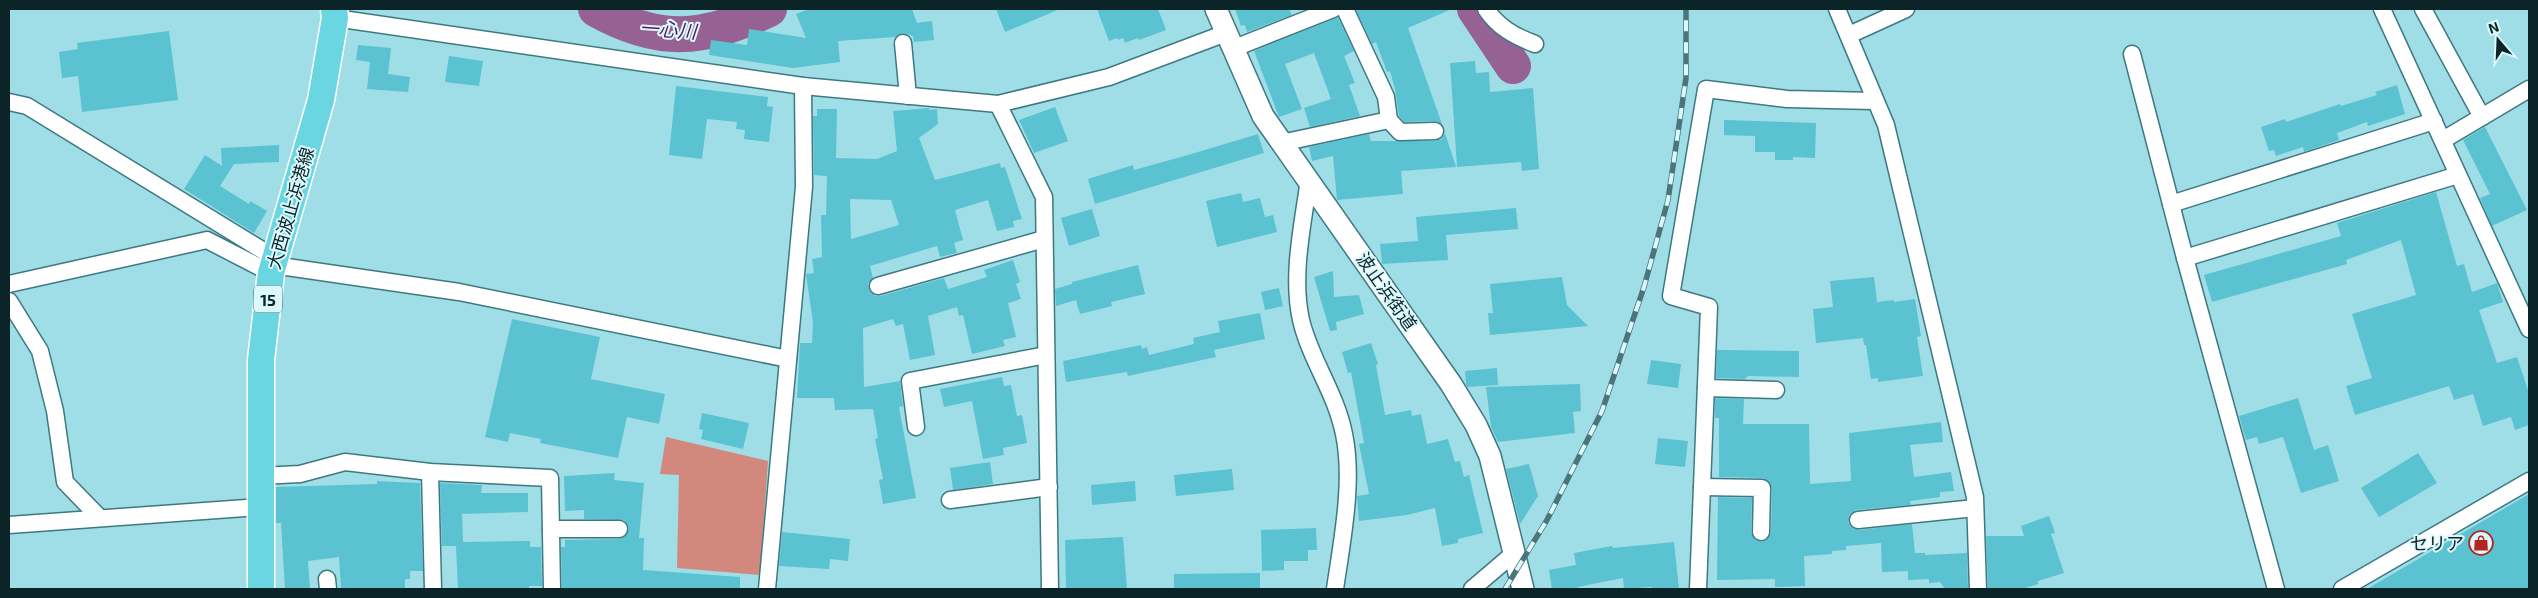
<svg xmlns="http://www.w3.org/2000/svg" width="2538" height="598" font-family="'Exo 2','Noto Sans JP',sans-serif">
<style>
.green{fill:#d3887e}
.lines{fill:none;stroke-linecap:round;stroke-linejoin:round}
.river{stroke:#966294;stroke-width:36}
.building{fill:#5bc2d1;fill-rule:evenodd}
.minor-casing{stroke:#3d7982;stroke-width:19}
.tertiary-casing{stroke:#3d7982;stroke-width:24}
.primary-casing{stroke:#fff;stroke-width:29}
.minor{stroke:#fff;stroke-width:16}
.tertiary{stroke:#fff;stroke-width:21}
.primary{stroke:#6ad6e2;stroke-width:26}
.rail-casing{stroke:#4b757b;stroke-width:5.5}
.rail{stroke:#dbf9fd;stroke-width:4;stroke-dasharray:11;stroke-linecap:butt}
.labels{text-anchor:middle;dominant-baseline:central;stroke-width:4;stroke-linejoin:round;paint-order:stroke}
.shield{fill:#dbf9fd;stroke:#496468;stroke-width:1}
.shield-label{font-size:16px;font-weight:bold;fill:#0a2428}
.street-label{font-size:18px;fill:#0a2428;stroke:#dbf9fd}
.poi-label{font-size:18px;fill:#0a2428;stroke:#dbf9fd;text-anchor:end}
.water-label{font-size:19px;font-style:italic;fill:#591759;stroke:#dbf9fd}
</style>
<rect width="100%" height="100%" fill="#a0dee7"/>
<path class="green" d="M666,437L768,461L760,575L677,568L679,475L660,474Z"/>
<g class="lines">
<g class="river">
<path d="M596,9C660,45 705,40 769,9"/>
<path d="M1475,9L1513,66"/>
</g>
</g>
<g class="building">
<path d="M809,9H912L917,23L932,21L934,40L914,42L913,36L903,33L895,37L838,41L840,62L793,68L709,55L711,40L747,45L749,29L806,38L796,14Z"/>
<path d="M996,9H1060L1005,32Z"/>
<path d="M1097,9H1158L1166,30L1139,40L1138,38L1125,43L1123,38L1118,40L1117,38L1109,41Z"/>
<path d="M1235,9H1289L1292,15L1247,32L1245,25L1241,26Z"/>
<path d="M1452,9L1408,28L1442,124L1435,121L1404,122L1399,116L1395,89L1390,71L1387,72L1376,42L1372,44L1356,10Z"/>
<path d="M1338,17L1354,51L1344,56L1355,83L1349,85L1360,116L1310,127L1304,108L1331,99L1314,53L1285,64L1302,109L1279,117L1254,51Z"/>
<path d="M169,31L178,100L82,112L78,76L62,78L59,52L78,49L77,43Z"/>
<path d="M358,45L391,48L388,74L410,77L408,92L367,89L370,62L356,60Z"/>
<path d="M449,56L483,61L479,86L445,82Z"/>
<path d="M1475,61L1476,73L1489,72L1490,92L1533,88L1539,169L1522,171L1521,162L1457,167L1450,63Z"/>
<path d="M2397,85L2405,114L2368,126L2367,122L2337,133L2339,140L2304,152L2303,147L2276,156L2274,150L2269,151L2261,127L2285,119L2286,122L2340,104L2341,106L2377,95L2375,92Z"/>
<path d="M676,86L768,97L767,106L773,107L769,142L744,139L745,130L736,129L737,122L707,119L702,159L669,155Z"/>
<path d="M1055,107L1068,141L1034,153L1019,120Z"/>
<path d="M929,108V110L937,109L938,124L919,138L935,180L1000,163L1001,168L1005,167L1022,219L1013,221L1014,227L997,231L988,200L955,210L963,240L954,243L957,253L940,257L937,246L870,266L873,278L868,283L869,289L875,296H881L944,278L948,289L987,277L984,270L1013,260L1020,282L1016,284L1021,299L1008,303L1016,337L1003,340L1005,346L972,354L963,315L959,316L957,307L928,316L935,355L910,360L903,324L896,326L893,319L863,328L864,387L900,381L903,406L899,407L916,498L883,504L879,480L883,479L875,439L878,438L873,409L835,410L834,398H797L800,343H812L813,322L806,274L814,273L812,259L822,257L821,215H826L827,176L814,175L813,116H817V109H837L836,158L877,159L897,151L893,111ZM850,199L891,200L899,225L851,239Z"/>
<path d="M1724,120L1816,123L1815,158L1793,157V160H1775V152H1755V136L1724,135Z"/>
<path d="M2485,127L2527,210L2492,226L2480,198L2490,194L2463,140Z"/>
<path d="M1445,133L1456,167L1401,171L1403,194L1337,200L1333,156L1312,161L1309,147L1369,134L1371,141H1435L1441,139Z"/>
<path d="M1258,134L1264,153L1095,204L1088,179L1133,165L1134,170L1188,155Z"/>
<path d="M279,145V162L234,164L220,186L249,204L250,201L267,211L254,233L184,189L205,155L222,166L221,148Z"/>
<path d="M2436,192L2457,266L2464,264L2472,292L2497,283L2498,286L2503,302L2479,310L2497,363L2517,357L2529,393V425L2515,430L2511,417L2483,426L2473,394L2454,400L2449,386L2355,415L2346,386L2372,378L2352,314L2416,295L2401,240L2346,260L2347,264L2212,302L2204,275L2341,236L2337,223Z"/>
<path d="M1241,193L1243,202L1260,198L1265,217L1273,215L1277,232L1217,247L1206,201Z"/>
<path d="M1516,208L1518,229L1446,235L1448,260L1382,264L1380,244L1418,241L1416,217Z"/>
<path d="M1092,209L1100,236L1069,246L1061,218Z"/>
<path d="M1138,265L1145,294L1111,302L1112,306L1080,314L1076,300L1056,306L1055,289L1072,284V282Z"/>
<path d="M1333,271L1334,297L1359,295L1364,314L1336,322L1337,330L1330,331L1314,277Z"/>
<path d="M1562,277L1567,305L1588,326L1490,335L1488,313H1493L1490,284Z"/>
<path d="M1874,277L1877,302L1894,300V302L1915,299L1921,336L1917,337L1923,376L1878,382V378L1871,379L1866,345H1864L1863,338L1816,343L1813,309L1833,307L1830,281Z"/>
<path d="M1279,288L1283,306L1265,310L1261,292Z"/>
<path d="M1260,313L1265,339L1214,350L1216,357L1128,376L1127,372L1066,382L1063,361L1141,345L1142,349L1147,347L1149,355L1194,344L1193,338L1220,332L1218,321Z"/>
<path d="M512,319L600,337L591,379L665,394L659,424L627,417L618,458L540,443L541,439L510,433L508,442L485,437Z"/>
<path d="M1371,343L1378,364L1376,365L1385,415L1411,410L1412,416L1421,414L1427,444L1448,439L1455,462L1460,461L1464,477L1469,475L1483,533L1458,539V543L1442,546L1435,508L1407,515L1359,521L1357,496L1369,494L1359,444L1364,443L1351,372L1348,373L1342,352Z"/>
<path d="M1717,350L1799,351V377L1748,376L1745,379L1716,378Z"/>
<path d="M1651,360L1681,364L1678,388L1647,384Z"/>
<path d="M1497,368L1498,385L1467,387L1466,384L1465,371Z"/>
<path d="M1002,377L1004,386L1011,385L1017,416L1022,415L1027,443L1003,448L1004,455L983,459L972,401L944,407L940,389Z"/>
<path d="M1580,384L1581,411L1573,412L1575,433L1498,442L1491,427L1486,387Z"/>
<path d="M1715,398L1744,399L1743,424H1809L1810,484L1851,481L1849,433L1941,422L1943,442L1910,445L1914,477L1951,472L1954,491L1940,492V497L1910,501L1911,505L1856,510L1849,515L1848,522L1850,526L1859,530L1912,524L1915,553H1925V555L1967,553L1968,589H1945L1940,582L1929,583V579L1908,580V571L1882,572L1881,543L1846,546V550L1832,551V554L1804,556L1805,586L1775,587V579L1717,580L1718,497L1752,498L1751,532L1755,540L1761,542L1766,540L1771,533L1772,488L1770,483L1763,478L1719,477V418H1715Z"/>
<path d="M2298,398L2314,450L2328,445L2339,481L2301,493L2283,437L2259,444L2257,437L2246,440L2239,416Z"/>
<path d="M702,413L749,423L743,449L701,439L703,430L699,429Z"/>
<path d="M1658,438L1688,441L1685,467L1655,464Z"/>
<path d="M2418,453L2437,483L2379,517L2361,488Z"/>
<path d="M990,462L993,484L953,490L950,468Z"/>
<path d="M1529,464L1538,496L1520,524L1506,469Z"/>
<path d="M1232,469L1234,490L1176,496L1174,475Z"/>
<path d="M615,473L614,480L644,483L639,538H644L643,570L740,577V589H562L561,547H565V540L619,539L624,537L629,529L624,520L584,519V510L565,511L564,476Z"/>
<path d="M377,481L420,483L423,571H410V579H405V589H341L339,557L308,561L310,589H285L281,523H276V487L377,484Z"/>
<path d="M1135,481L1136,501L1092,505L1091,485Z"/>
<path d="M440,483L482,485L481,493H528V512L462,514L463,542L530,541V547H541L542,586H529V589H458L456,546H442Z"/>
<path d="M2529,494V589H2367Z"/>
<path d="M2049,516L2055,533L2051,534L2064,573L2038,581V584L2022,589H1988L1986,536H2024L2021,526Z"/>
<path d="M1316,528L1317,550H1308V561H1284V570L1262,571L1261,530Z"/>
<path d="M782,532L850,539L848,561L830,559L829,569L779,566Z"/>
<path d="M1123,537L1127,589H1066L1065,540Z"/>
<path d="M1674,542L1679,589H1652V587L1624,589L1623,578L1578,587V589H1552L1549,570L1576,565L1574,553L1612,546L1613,548Z"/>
<path d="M1260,573V589H1174V574Z"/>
</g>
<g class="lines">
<g class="minor-casing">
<g id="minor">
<path d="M1345,9L1386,97L1389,120"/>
<path d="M1486,9C1498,27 1514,36 1535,44"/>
<path d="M1837,9L1886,125L1975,497L1978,589"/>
<path d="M2382,9L2529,329"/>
<path d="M2423,9L2482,117"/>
<path d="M335,18L803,86L998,104L1109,77L1226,33"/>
<path d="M1849,35L1906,9"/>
<path d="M903,43L908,96"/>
<path d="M1232,49L1333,9"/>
<path d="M2132,54L2185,258L2276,589"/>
<path d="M9,102L27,106L275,258"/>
<path d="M998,104L1044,197L1050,589"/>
<path d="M2443,140L2529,89"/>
<path d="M1281,143L1389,120L1400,132L1435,131"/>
<path d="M1309,179C1303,224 1291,275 1301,320C1310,359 1336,393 1344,434C1354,481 1342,541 1335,589"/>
<path d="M2171,204L2434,121"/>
<path d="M2185,258L2458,175"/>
<path d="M273,265L459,292L788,359"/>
<path d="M9,284L207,240L271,273"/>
<path d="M878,286L1044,239"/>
<path d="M9,301L40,351L55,411L65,482L100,518"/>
<path d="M1706,388L1776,390"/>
<path d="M916,427L910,381L1046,355"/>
<path d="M430,472L433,589"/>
<path d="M260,476L300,474L345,462L430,472L550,478L552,589"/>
<path d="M1702,487L1762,488L1761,532"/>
<path d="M950,500L1049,487"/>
<path d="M1858,520L1975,508"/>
<path d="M9,525L260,507"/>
<path d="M551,529H619"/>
<path d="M327,579L328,589"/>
<path d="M767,589L804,187L803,86"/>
<path d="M1472,589L1513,554"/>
<path d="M1698,589L1709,307L1671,296L1706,89L1787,99L1874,101"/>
<path d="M2342,589L2529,481"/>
</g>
</g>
<g class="tertiary-casing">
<path id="tertiary" d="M1216,9L1263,116L1451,384L1476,425L1490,456L1523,589"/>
</g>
<g class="primary-casing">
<path id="primary" d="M261,589V360L271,273L321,100L335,18L334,9"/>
</g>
<use href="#minor" class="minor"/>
<use href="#tertiary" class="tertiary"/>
<use href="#primary" class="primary"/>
<g class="rail-casing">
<path id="rail" d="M1505,589L1547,520L1602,411L1644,287L1668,200L1686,78V9"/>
</g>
<use href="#rail" class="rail"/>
</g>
<defs>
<g id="shop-ring" transform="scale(1.25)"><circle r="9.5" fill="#dbf9fd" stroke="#b52621" stroke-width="1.5"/><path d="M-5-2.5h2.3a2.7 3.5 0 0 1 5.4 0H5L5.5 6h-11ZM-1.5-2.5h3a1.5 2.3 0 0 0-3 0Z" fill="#b52621"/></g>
</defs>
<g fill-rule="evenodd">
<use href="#shop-ring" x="2481" y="543"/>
</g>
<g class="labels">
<rect class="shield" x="254" y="285.5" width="28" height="27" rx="4"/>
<g class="shield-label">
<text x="268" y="299">15</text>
</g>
<g class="street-label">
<text transform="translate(290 208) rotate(-74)">大西波止浜港線</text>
<text transform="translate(1387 291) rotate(55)">波止浜街道</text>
</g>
<g class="poi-label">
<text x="2464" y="543">セリア</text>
</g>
<g class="water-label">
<text transform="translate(668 29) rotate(4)">一心川</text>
</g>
</g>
<rect width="2538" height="598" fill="none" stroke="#0a2428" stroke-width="20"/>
<g transform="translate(2498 40) rotate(341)" stroke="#dbf9fd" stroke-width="4" paint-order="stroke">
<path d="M0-4L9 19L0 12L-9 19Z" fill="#0a2428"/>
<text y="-8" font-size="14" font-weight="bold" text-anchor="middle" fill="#0a2428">N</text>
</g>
</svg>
